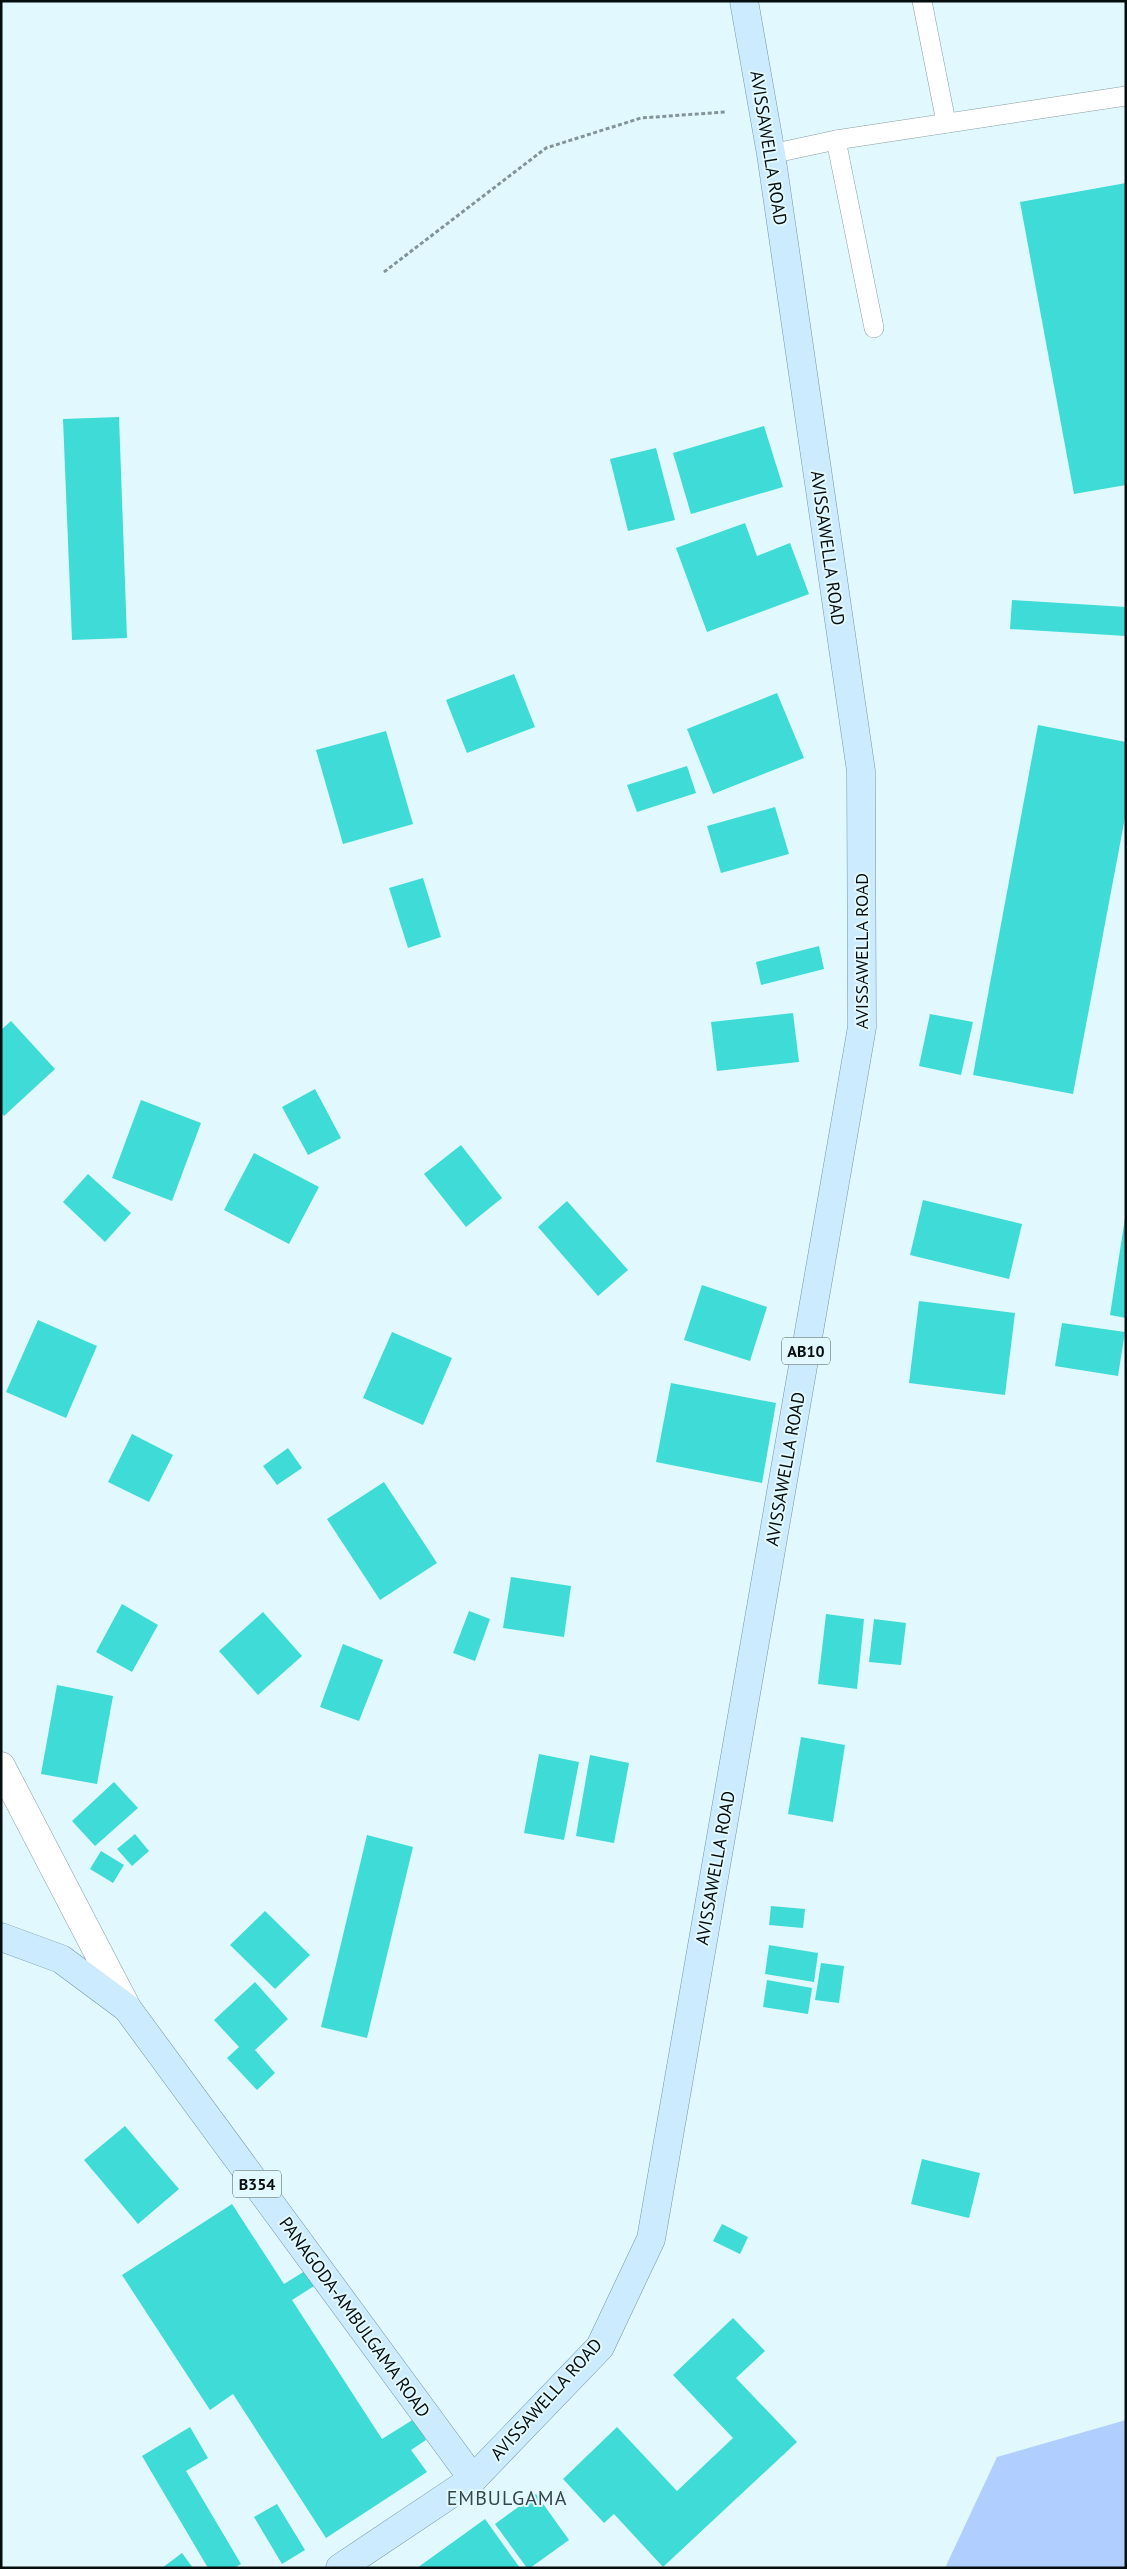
<svg xmlns="http://www.w3.org/2000/svg" width="1127" height="2569" font-family="'PT Sans',sans-serif">
<style>
.water{fill:#b0ceff}
.building{fill:#3fdbd6}
.lines{fill:none;stroke-linecap:round;stroke-linejoin:round}
.service-casing{stroke:#889da3;stroke-width:20}
.minor-casing{stroke:#889da3;stroke-width:29}
.primary-casing{stroke:#7194aa;stroke-width:29}
.path{stroke:#839498;stroke-width:3;stroke-dasharray:4 2.5;stroke-linecap:butt}
.service{stroke:#fff;stroke-width:19}
.minor{stroke:#fff;stroke-width:28}
.primary{stroke:#cdebfe;stroke-width:28}
.labels{text-anchor:middle;dominant-baseline:central;stroke-width:4;stroke-linejoin:round;paint-order:stroke}
.shield{fill:#e1f9fe;stroke:#485457;stroke-width:1}
.shield-label{font-size:16px;font-weight:bold;fill:#060d0f}
.street-label{font-size:18px;fill:#060d0f;stroke:#e1f9fe}
.quarter-label{font-size:20px;letter-spacing:1px;fill:#34484c;stroke:#e1f9fe}
</style>
<rect width="100%" height="100%" fill="#e1f9fe"/>
<path class="water" d="M1126,2420V2568H945L997,2457Z"/>
<g class="building">
<path d="M1126,183V485L1074,494L1020,202Z"/>
<path d="M119,417L127,638L72,640L63,419Z"/>
<path d="M764,426L783,487L691,514L673,453Z"/>
<path d="M656,448L675,520L628,531L610,459Z"/>
<path d="M745,523L757,556L790,543L809,594L707,632L676,548Z"/>
<path d="M1012,600L1126,607V636L1010,629Z"/>
<path d="M514,674L535,727L467,753L446,700Z"/>
<path d="M777,693L804,758L713,794L687,729Z"/>
<path d="M1038,725L1126,742V812L1073,1094L973,1075Z"/>
<path d="M386,731L413,824L343,844L316,750Z"/>
<path d="M687,766L696,793L637,812L627,785Z"/>
<path d="M775,807L789,854L721,873L707,826Z"/>
<path d="M423,878L441,937L408,948L389,888Z"/>
<path d="M819,946L824,969L761,985L756,962Z"/>
<path d="M793,1013L799,1062L717,1071L711,1022Z"/>
<path d="M930,1014L973,1022L961,1075L919,1066Z"/>
<path d="M11,1021L55,1069L4,1116L1,1113V1030Z"/>
<path d="M315,1089L341,1138L308,1155L282,1107Z"/>
<path d="M141,1100L201,1123L172,1201L112,1178Z"/>
<path d="M461,1145L502,1198L466,1227L424,1174Z"/>
<path d="M254,1153L319,1187L289,1244L224,1210Z"/>
<path d="M88,1174L131,1213L105,1242L63,1202Z"/>
<path d="M923,1200L1022,1224L1009,1279L910,1255Z"/>
<path d="M567,1201L628,1270L598,1296L538,1227Z"/>
<path d="M1125,1218H1126V1318L1110,1315Z"/>
<path d="M702,1285L767,1307L750,1361L684,1340Z"/>
<path d="M919,1301L1015,1313L1005,1395L909,1383Z"/>
<path d="M38,1320L97,1346L66,1418L6,1392Z"/>
<path d="M1062,1323L1125,1332L1118,1376L1055,1366Z"/>
<path d="M392,1332L452,1358L423,1425L363,1398Z"/>
<path d="M671,1383L776,1403L762,1483L656,1462Z"/>
<path d="M132,1434L173,1455L149,1502L108,1482Z"/>
<path d="M288,1448L302,1468L277,1485L263,1466Z"/>
<path d="M384,1482L437,1563L380,1600L327,1519Z"/>
<path d="M511,1577L571,1586L564,1637L503,1628Z"/>
<path d="M122,1604L158,1625L132,1672L96,1652Z"/>
<path d="M469,1611L490,1619L475,1661L453,1653Z"/>
<path d="M263,1612L302,1656L258,1695L219,1651Z"/>
<path d="M826,1614L864,1619L857,1689L818,1684Z"/>
<path d="M874,1619L906,1623L901,1665L869,1662Z"/>
<path d="M343,1644L383,1660L359,1721L320,1707Z"/>
<path d="M57,1685L113,1696L97,1784L41,1774Z"/>
<path d="M801,1737L845,1745L833,1822L788,1814Z"/>
<path d="M539,1754L579,1762L564,1840L524,1833Z"/>
<path d="M590,1755L629,1763L614,1843L576,1836Z"/>
<path d="M114,1782L138,1808L95,1846L72,1821Z"/>
<path d="M135,1834L149,1851L132,1866L117,1849Z"/>
<path d="M367,1835L413,1847L367,2038L321,2027Z"/>
<path d="M101,1851L124,1865L113,1883L90,1869Z"/>
<path d="M771,1906L805,1909L803,1928L769,1925Z"/>
<path d="M265,1911L310,1955L275,1989L230,1945Z"/>
<path d="M769,1945L818,1953L814,1982L765,1974Z"/>
<path d="M821,1963L844,1966L839,2003L815,2000Z"/>
<path d="M767,1980L812,1988L808,2014L763,2007Z"/>
<path d="M255,1982L288,2019L255,2050L275,2073L257,2090L227,2058L239,2047L214,2020Z"/>
<path d="M125,2126L179,2189L138,2224L84,2160Z"/>
<path d="M922,2159L980,2173L969,2218L911,2204Z"/>
<path d="M232,2204L284,2284L313,2266L322,2281L292,2300L382,2439L414,2419L426,2440L411,2450L427,2472L326,2538L233,2394L210,2410L122,2275Z"/>
<path d="M722,2224L748,2237L740,2254L713,2241Z"/>
<path d="M733,2318L765,2351L736,2378L797,2442L663,2567L614,2514L604,2523L563,2479L617,2427L677,2491L733,2438L673,2375Z"/>
<path d="M190,2427L208,2458L186,2471L241,2564L234,2568H208L142,2456Z"/>
<path d="M536,2494L569,2540L530,2568H527L495,2524Z"/>
<path d="M277,2504L305,2550L282,2564L254,2517Z"/>
<path d="M485,2519L520,2568H417Z"/>
<path d="M182,2553L193,2568H162Z"/>
</g>
<g class="lines">
<g class="service-casing">
<g id="service">
<path d="M922,1L946,122"/>
<path d="M771,154L836,140"/>
<path d="M874,328L836,140L1126,96"/>
</g>
</g>
<g class="minor-casing">
<path id="minor" d="M1,1766L127,2008"/>
</g>
<g class="primary-casing">
<g id="primary">
<path d="M1,1937L61,1959L127,2008L473,2479"/>
<path d="M340,2568L473,2479L600,2347L651,2239L862,1027L861,771L771,154L744,1"/>
</g>
</g>
<path class="path" d="M384,272L546,148L641,118L725,112"/>
<use href="#service" class="service"/>
<use href="#minor" class="minor"/>
<use href="#primary" class="primary"/>
</g>
<g class="labels">
<g class="shield">
<rect x="782" y="1337.5" width="48" height="27" rx="4"/>
<rect x="233" y="2170.5" width="48" height="27" rx="4"/>
</g>
<g class="shield-label">
<text x="806" y="1351">AB10</text>
<text x="257" y="2184">B354</text>
</g>
<g class="street-label">
<text transform="translate(769 148) rotate(81)">AVISSAWELLA ROAD</text>
<text transform="translate(828 548) rotate(82)">AVISSAWELLA ROAD</text>
<text transform="translate(861 951) rotate(-90)">AVISSAWELLA ROAD</text>
<text transform="translate(785 1469) rotate(-80)">AVISSAWELLA ROAD</text>
<text transform="translate(715 1868) rotate(-80)">AVISSAWELLA ROAD</text>
<text transform="translate(355 2317) rotate(54)">PANAGODA-AMBULGAMA ROAD</text>
<text transform="translate(546 2399) rotate(-48)">AVISSAWELLA ROAD</text>
</g>
<g class="quarter-label">
<text x="507" y="2498">EMBULGAMA</text>
</g>
</g>
<rect width="1127" height="2569" fill="none" stroke="#060d0f" stroke-width="5"/>
</svg>
